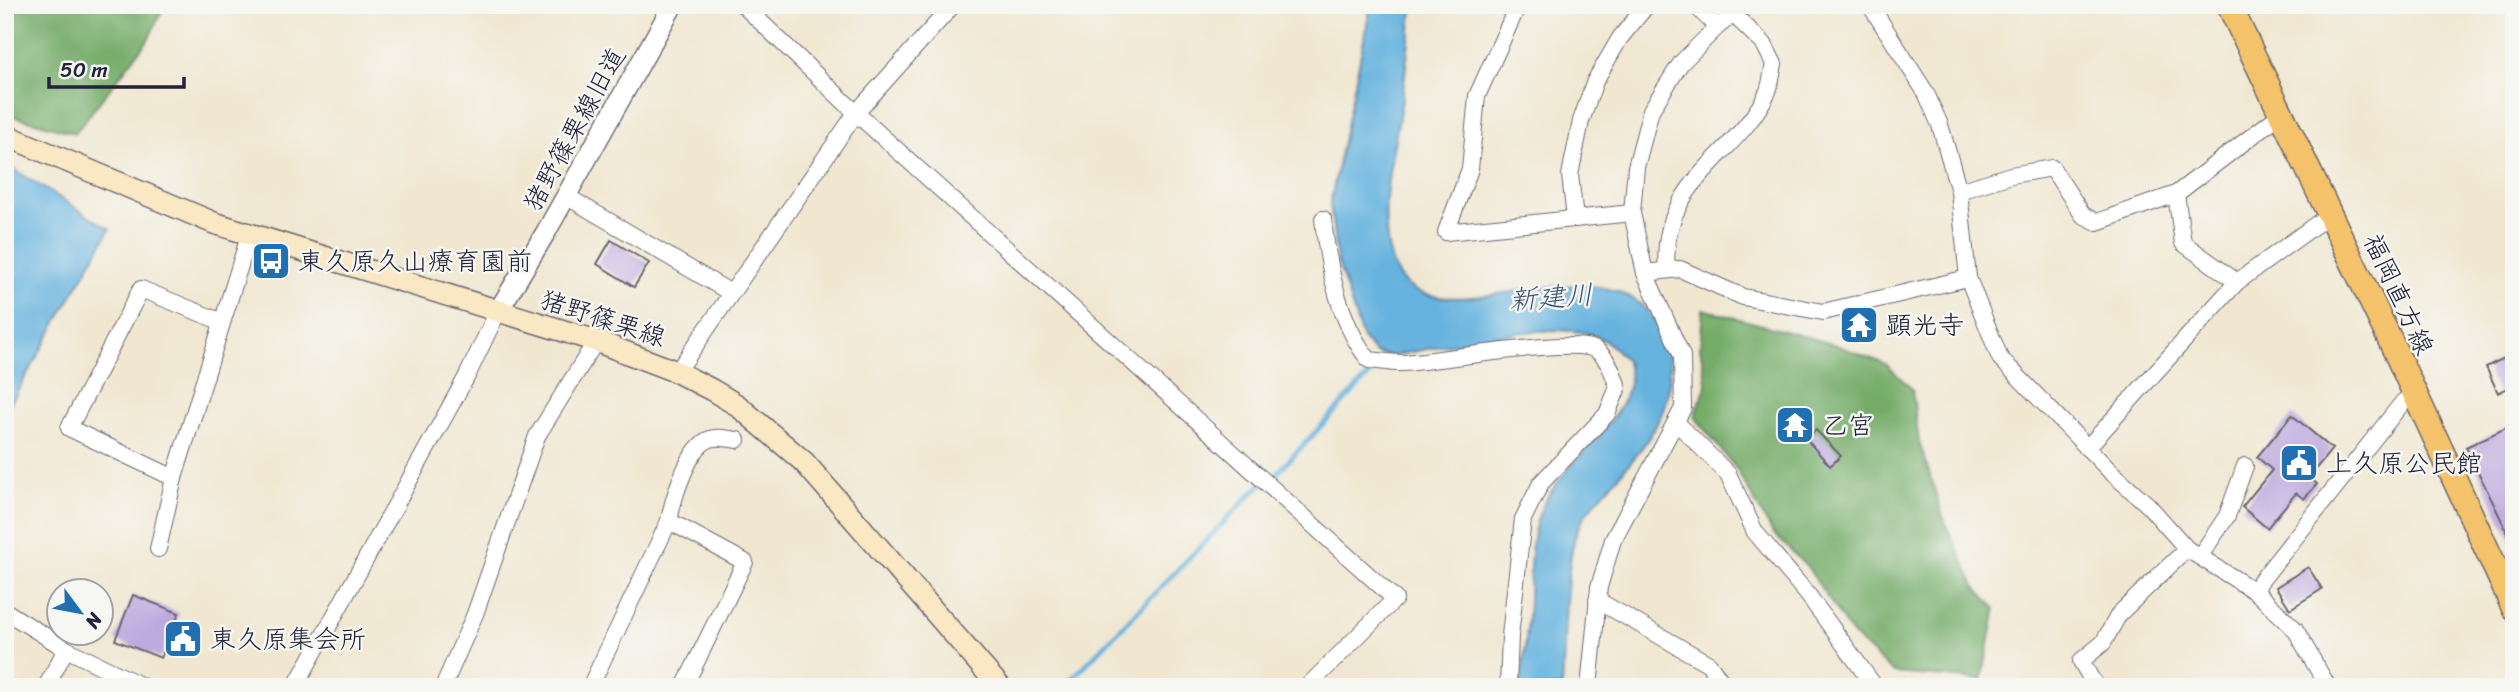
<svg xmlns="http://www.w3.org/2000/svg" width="2519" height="692" font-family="Sriracha,'Klee One',sans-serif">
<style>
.forest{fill:#74ac69;stroke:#4b6752;stroke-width:2}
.water{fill:#66b3df;stroke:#446a8d;stroke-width:2}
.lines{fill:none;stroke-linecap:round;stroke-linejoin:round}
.stream{stroke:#66b3df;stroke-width:5}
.building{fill:#beaadf}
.minor-casing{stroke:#6a6770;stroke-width:18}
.tertiary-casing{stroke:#6a6770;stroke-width:22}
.secondary-casing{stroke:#6a6770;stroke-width:24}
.primary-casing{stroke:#6a6770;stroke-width:27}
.minor{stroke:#fff;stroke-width:16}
.tertiary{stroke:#fff;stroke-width:19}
.secondary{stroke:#fae7c3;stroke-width:21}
.primary{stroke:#f3c26a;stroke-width:24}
.labels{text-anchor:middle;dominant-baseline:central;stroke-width:5;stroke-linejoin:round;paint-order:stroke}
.street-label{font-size:26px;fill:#22223b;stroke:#f6f6f2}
.poi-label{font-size:26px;fill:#22223b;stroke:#f6f6f2;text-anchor:start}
.water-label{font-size:28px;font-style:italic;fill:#3a5574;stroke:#f6f6f2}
</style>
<rect width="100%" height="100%" fill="#f6f6f2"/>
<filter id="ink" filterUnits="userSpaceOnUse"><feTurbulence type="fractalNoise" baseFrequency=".0143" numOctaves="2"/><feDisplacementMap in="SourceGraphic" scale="14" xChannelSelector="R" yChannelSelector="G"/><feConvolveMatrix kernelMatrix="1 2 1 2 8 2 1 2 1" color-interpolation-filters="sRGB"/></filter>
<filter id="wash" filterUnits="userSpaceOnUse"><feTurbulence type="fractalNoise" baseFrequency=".00686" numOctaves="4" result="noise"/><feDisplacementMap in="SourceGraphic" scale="28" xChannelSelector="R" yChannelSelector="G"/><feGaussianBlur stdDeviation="1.57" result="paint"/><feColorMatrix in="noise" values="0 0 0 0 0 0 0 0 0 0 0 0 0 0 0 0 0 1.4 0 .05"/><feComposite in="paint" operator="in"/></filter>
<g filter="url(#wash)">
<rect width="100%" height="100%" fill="#f1e7d1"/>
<g class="forest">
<path d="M5,5H165L148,40L75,133L5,114Z"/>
<path d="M1703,309L1836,345L1886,364L1912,389L1919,441L1945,523L1975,586L1996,609L1982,680L1894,673L1875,656L1851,633L1808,568L1772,532L1737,470L1694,416L1707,384L1700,348Z"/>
</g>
<g class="water">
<path d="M1371,5H1413C1409,39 1406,72 1401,105C1393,155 1376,212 1392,262C1421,351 1589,236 1651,315C1661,327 1669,347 1670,363C1673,415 1642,450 1609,487C1595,503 1583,513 1576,534C1564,571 1565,645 1562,687H1520C1523,664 1526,641 1528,618C1531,583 1527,545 1540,512C1559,467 1605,441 1625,397C1631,384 1632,368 1623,357C1616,349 1607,341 1598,337C1557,317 1440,347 1393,356L1375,353L1362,337L1337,260L1330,204Z"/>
<path d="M5,164L110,229L5,413Z"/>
</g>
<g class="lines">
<path class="stream" d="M1064,687L1256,489L1278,472L1371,373L1374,364"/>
</g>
<g id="blocks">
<g class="building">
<path d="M611,240L649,263L634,287L597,264Z"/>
<path d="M2510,355L2514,363V385L2498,393L2486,367Z"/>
<path d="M2292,415L2332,449L2309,477L2317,484L2304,499L2296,493L2267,528L2242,507L2272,470L2257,457Z"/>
<path d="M2514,424V546L2466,447Z"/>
<path d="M1816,430L1841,456L1830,466L1806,439Z"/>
<path d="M2308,567L2322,589L2290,609L2276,587Z"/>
<path d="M133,595L179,613L161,658L115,640Z"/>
</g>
</g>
</g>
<g filter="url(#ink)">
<use href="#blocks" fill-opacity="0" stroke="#6a6770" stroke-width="2"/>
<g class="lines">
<g class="minor-casing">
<g id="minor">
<path d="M743,5L856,113L1395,599L1307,687"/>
<path d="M1518,5L1477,96L1470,169L1446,232L1632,213"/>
<path d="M1695,5L1717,27"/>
<path d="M1870,5L1926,93L1940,125L1959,191L1968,278L2000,358L2109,470L2148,505L2187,549L2256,592L2295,629L2328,687"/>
<path d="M1959,191L2011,175L2052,168L2083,215L2097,222L2176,194L2281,114"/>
<path d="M2176,194L2183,243L2237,282"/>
<path d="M566,196L731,293"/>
<path d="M1323,219C1328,267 1339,323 1369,360C1380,361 1391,363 1402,363C1435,362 1574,336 1596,350C1609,359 1613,374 1618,387L1607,414L1541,483L1523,519L1510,636L1508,687"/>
<path d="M1575,219L1570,175L1581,121L1595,81L1620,38L1647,5"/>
<path d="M1667,269C1658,182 1739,156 1768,91C1771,83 1772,73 1774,64L1764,44L1733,14"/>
<path d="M1645,273L1680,269L1743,297L1823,312L1968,278"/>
<path d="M222,322L141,289L69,428L174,478L250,233"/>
<path d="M677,372L856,113L953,5"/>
<path d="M1676,422L1728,474L1755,532L1808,595L1875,687"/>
<path d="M2087,448L2237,282L2329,215"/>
<path d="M669,521L745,562L684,687"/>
<path d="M158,549L174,478"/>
<path d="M2200,556L2227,516L2245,466"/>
<path d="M2256,592L2259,583L2403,402L2413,394"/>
<path d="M1597,600L1709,664L1725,687"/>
<path d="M5,611L66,649L144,687"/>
<path d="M46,687L66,649"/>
<path d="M295,687L467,376L497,313"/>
<path d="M443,687L475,614L537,436L596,341"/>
<path d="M590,687L669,521C673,499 688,447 710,439C717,436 729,439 737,440"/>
<path d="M1589,687L1599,587L1613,540L1683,408L1682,356L1645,273L1632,213L1636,167L1651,110L1681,63L1717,27L1745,5"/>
<path d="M2096,687L2081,661L2103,643L2119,614L2187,549"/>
</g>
</g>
<g class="tertiary-casing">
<path id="tertiary" d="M497,313L546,232L673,5"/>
</g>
<g class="secondary-casing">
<path id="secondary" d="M5,135L214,223L596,341L677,372L712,390L737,405L804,462L1000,687"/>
</g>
<g class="primary-casing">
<path id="primary" d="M2229,5L2391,342L2514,608"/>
</g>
<use href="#minor" class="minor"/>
<use href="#tertiary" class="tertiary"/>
<use href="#secondary" class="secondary"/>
<use href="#primary" class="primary"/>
</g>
</g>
<defs>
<g id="bus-square" transform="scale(2.0125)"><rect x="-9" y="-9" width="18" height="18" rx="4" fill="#1f6fb2" stroke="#f6f6f2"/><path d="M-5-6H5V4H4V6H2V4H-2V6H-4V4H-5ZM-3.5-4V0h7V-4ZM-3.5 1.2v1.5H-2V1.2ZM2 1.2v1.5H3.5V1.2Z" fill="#fff"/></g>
<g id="temple-square" transform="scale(2.0125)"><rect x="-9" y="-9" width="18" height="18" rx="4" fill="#1f6fb2" stroke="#f6f6f2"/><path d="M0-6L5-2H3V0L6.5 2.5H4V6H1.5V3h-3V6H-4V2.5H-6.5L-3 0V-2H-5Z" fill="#fff"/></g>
<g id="civic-square" transform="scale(2.0125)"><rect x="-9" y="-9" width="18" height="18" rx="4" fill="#1f6fb2" stroke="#f6f6f2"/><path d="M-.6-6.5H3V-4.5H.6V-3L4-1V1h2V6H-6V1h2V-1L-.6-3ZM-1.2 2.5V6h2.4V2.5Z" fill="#fff"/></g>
</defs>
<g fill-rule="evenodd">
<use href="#bus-square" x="271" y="261"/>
<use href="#temple-square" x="1859" y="325"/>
<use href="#temple-square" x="1795" y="425"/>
<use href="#civic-square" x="2299" y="463"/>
<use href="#civic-square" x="183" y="639"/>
</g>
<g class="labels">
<g class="street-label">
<text transform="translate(574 129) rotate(-61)">猪野篠栗線旧道</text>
<text transform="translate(2399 294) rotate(65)">福岡直方線</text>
<text transform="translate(603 318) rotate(18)">猪野篠栗線</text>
</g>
<g class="poi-label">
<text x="298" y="261">東久原久山療育園前</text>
<text x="1886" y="325">顕光寺</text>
<text x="1822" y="425">乙宮</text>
<text x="2326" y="463">上久原公民館</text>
<text x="210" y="639">東久原集会所</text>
</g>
<g class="water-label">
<text transform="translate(1551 297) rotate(-4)">新建川</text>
</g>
</g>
<rect width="2519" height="692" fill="none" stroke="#f6f6f2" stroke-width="28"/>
<g transform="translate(80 612) rotate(122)"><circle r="33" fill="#f6f6f2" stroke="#a1a1a9" stroke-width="2"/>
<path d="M0-5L12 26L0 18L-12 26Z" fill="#1f6fb2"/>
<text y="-10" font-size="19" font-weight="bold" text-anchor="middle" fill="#22223b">N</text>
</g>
<path d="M49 77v10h135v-10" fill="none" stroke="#22223b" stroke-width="3.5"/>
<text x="60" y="77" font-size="21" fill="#22223b" stroke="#f6f6f2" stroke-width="5" paint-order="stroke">50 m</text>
</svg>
